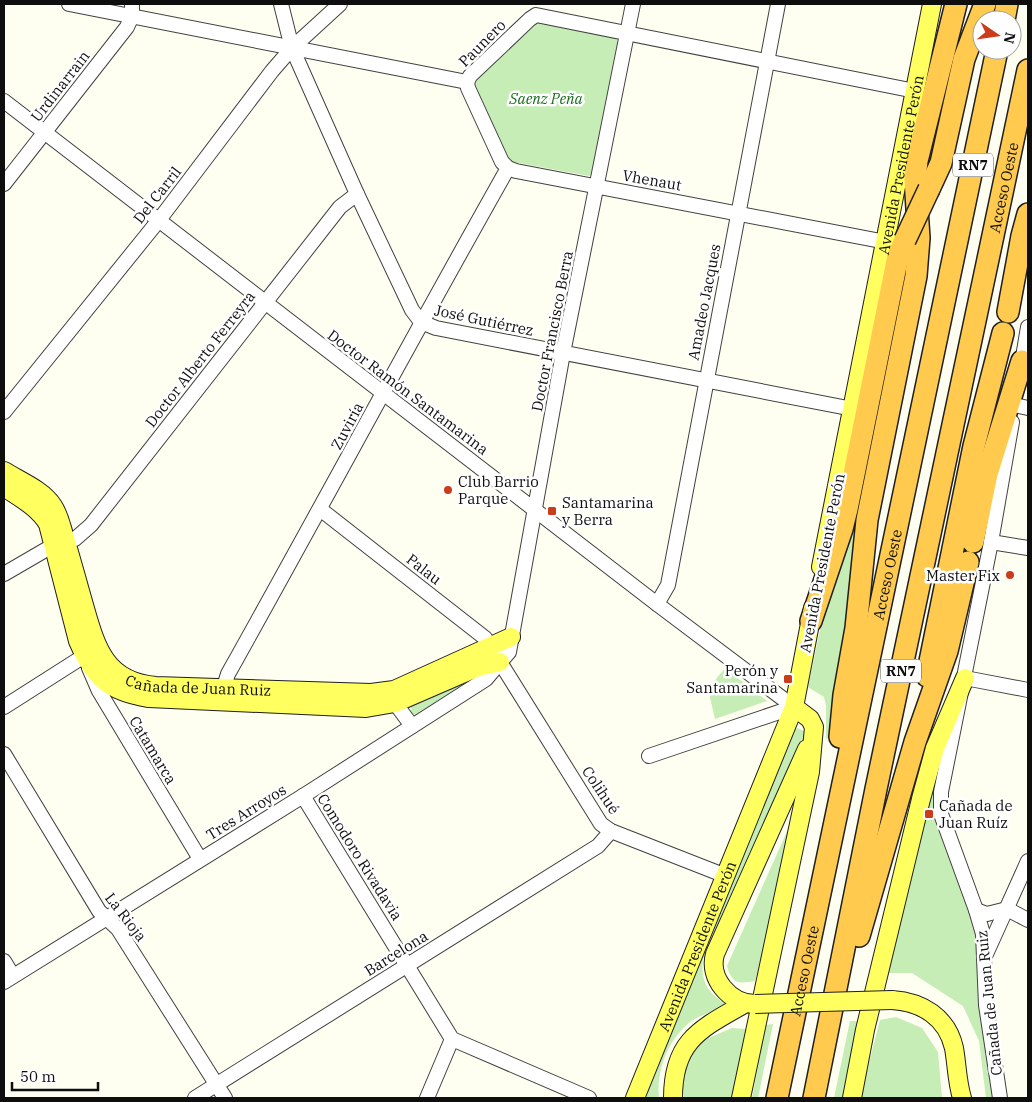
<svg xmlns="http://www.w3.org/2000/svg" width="1032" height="1102" font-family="'IBM Plex Serif',serif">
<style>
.green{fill:#c5edb5}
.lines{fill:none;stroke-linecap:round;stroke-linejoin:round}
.minor-casing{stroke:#414141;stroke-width:16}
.major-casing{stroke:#1f1f1f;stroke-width:20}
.highway-casing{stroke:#1f1f1f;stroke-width:24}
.minor{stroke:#fff;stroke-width:14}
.major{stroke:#ffff60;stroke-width:18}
.highway{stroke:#ffca4e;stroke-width:21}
.major-bridge-casing{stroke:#1f1f1f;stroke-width:20;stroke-linecap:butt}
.highway-bridge-casing{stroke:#1f1f1f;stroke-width:24;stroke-linecap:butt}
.major-bridge{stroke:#ffff60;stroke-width:18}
.highway-bridge{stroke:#ffca4e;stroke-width:21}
.poi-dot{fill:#cb3c19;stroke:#fff;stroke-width:2}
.labels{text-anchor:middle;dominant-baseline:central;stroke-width:5;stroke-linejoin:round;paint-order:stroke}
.shield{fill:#fff;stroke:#565656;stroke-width:1}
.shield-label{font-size:14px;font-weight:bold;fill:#0e0e0e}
.street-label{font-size:15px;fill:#0e0e0e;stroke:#fff}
.park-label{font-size:15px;font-style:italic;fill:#186c1b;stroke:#fff}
.poi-label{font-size:15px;fill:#0e0e0e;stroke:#fff;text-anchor:start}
</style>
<rect width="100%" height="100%" fill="#fefff0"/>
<g class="green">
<path d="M540,21L615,37L618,42L594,173L589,176L508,161L472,83Z"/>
<path d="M914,236L886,364L858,505L854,584L841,680L828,738L826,739V706L824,697L808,687L829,587Z"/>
<path d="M725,668L767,701L715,719L708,689Z"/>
<path d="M480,673L483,676L416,716C411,714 410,709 411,704Z"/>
<path d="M795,727L804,731V739L703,959C700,985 710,994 730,1007C719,1009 703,1014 693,1020C669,1037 656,1069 659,1098H646L666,1041Z"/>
<path d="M941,756L934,800L935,816L979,923L996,1098H986L979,1041L963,1006L912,973H888Z"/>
<path d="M793,818H797L755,981C738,984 732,984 727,966Z"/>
<path d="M896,1017L922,1028L938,1052L942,1098H860L880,1020Z"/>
<path d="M850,1021H858L844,1098H834Z"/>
<path d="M773,1024L758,1098H752L766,1025Z"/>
<path d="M732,1028L747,1029L732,1098H684L682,1078L699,1042Z"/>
</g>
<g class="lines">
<g class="minor-casing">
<g id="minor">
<path d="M69,4L467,82"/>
<path d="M281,4L292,48L357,194L412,310L421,322L436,328L853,409"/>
<path d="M467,82L470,76L530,19L536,15L915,91"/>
<path d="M467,82L468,88L502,162L508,168L516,171L886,242"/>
<path d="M4,101L657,604L794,707"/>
<path d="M4,184L127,27L132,16V4"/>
<path d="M1021,369L1028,327"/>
<path d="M1015,405L1028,408"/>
<path d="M4,412L159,220L272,71L292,48L340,4"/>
<path d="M320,509L485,638L601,824L611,831L726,876"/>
<path d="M991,542L1028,548"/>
<path d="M4,574L47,549L75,539L91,525L340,207L357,194"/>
<path d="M657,604L668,585L778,4"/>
<path d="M89,668L99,691L200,859"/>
<path d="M965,678L1028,690"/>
<path d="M221,696L228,674C322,506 413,336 508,168"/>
<path d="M395,703L412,726"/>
<path d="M4,707L84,656L93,652"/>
<path d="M4,754L99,911L118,929L225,1098"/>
<path d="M649,756L794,707"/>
<path d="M303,796L452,1039L589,1098"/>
<path d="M976,910L987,914L1007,909L1028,920"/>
<path d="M986,954L1028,861"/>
<path d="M4,961L13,976"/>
<path d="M4,982L303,796L486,679L509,652L563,353L633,4"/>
<path d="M195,1098L598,846L611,831"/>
<path d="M427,1098L452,1039"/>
<path d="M1000,1098L986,1005L983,934L976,910L941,814V792L991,542L1012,422"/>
</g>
</g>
<g class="major-casing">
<g id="major">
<path id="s1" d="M4,471C20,481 43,490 53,506C59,515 61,525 64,535C71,558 77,581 84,605C96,647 105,682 156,686L371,693L394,690L511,637"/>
<path d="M4,487C20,498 38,507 48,524L78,641C94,678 109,692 149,698L366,708L395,703L478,667L500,662"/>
<path id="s2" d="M821,567L932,4"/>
<path d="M892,1000C922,1002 947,1017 954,1048C957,1065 957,1082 962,1098"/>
<path d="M755,1004C730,1004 708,978 715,954L807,749"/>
<path id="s3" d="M635,1098L794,707L813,608"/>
<path d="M673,1098C673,1041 700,1029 744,1004"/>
<path d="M741,1098L810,772L814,727L810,719L794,707"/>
<path d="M852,1098L865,1030L921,799L935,748L965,678"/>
</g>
</g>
<g class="highway-casing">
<g id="highway">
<path d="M1004,20L1007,4"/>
<path d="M929,189L941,163L964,59L985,4"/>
<path d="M1008,312L1022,236L1028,214"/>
<path d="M973,542L987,474L1022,361"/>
<path d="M811,621L842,529L847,509L898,256L905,240"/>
<path d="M927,676L974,446L1003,333"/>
<path d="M840,737L844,695L856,628L867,520L916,276L919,238L915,179L917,161L956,4"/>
<path d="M859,936L915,742L947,651L968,562"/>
<path id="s4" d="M777,1098L997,50"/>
<path id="s5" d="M814,1098L876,789L1028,70"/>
</g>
</g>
<use href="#minor" class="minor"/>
<use href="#major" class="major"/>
<use href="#highway" class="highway"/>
<g class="major-bridge-casing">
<path id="major-bridge" d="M755,1004L892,1000"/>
</g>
<g class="highway-bridge-casing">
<path id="highway-bridge" d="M905,240L929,189"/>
</g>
<use href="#major-bridge" class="major-bridge"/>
<use href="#highway-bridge" class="highway-bridge"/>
</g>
<g class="poi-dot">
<circle cx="448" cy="490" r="5"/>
<rect x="547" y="506" width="10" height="10" rx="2.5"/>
<circle cx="1010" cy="575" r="5"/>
<rect x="783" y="674" width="10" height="10" rx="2.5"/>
<rect x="924" y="809" width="10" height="10" rx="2.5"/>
</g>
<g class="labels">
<g class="shield">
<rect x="953" y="153.5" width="40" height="23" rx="4"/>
<rect x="881" y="659.5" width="40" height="23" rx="4"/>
</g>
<g class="shield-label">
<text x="973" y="165">RN7</text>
<text x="901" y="671">RN7</text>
</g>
<g class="street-label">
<text transform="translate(482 43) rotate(-45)">Paunero</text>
<text transform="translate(60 86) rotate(-52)">Urdinarrain</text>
<text stroke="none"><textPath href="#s2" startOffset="410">Avenida Presidente Perón</textPath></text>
<text transform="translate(652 180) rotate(10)">Vhenaut</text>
<text stroke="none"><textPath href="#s5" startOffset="930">Acceso Oeste</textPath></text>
<text transform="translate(157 195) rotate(-52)">Del Carril</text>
<text transform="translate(704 302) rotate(-79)">Amadeo Jacques</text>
<text transform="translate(484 320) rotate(12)">José Gutiérrez</text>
<text transform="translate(552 331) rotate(-79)">Doctor Francisco Berra</text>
<text transform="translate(200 359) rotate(-52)">Doctor Alberto Ferreyra</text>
<text transform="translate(408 392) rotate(37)">Doctor Ramón Santamarina</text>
<text transform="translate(347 426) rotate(-62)">Zuviría</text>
<text transform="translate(822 563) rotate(-79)">Avenida Presidente Perón</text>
<text transform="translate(424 569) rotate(38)">Palau</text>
<text stroke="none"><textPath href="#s4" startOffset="535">Acceso Oeste</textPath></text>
<text stroke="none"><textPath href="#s1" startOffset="325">Cañada de Juan Ruiz</textPath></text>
<text transform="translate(153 750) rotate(59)">Catamarca</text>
<text transform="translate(601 790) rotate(56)">Colihué</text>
<text transform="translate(246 812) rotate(-32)">Tres Arroyos</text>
<text transform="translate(360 857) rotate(58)">Comodoro Rivadavia</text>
<text transform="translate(126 917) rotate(52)">La Rioja</text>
<text stroke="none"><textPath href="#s3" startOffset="164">Avenida Presidente Perón</textPath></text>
<text transform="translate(396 953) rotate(-32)">Barcelona</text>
<text stroke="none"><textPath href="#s4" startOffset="130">Acceso Oeste</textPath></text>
<text transform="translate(989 1003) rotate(-96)">Cañada de Juan Ruiz</text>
</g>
<g class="park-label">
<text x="546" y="98">Saenz Peña</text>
</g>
<g class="poi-label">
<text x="458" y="481">Club Barrio<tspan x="458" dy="17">Parque</tspan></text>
<text x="562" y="502">Santamarina<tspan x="562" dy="17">y Berra</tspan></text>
<text x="1000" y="575" text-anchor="end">Master Fix</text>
<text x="778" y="670" text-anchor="end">Perón y<tspan x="778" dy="17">Santamarina</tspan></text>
<text x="939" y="805">Cañada de<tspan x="939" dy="17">Juan Ruíz</tspan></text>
</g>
</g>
<rect width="1032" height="1102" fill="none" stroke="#0e0e0e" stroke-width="10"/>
<g transform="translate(997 35) rotate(103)"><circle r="24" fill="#ffffff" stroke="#9f9f9f"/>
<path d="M0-4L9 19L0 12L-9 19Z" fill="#cb3c19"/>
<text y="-8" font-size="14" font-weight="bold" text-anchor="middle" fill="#0e0e0e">N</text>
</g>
<path d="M12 1082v8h86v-8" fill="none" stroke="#0e0e0e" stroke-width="2.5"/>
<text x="20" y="1082" font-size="15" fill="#0e0e0e" stroke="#ffffff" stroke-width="4" paint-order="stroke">50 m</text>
</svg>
